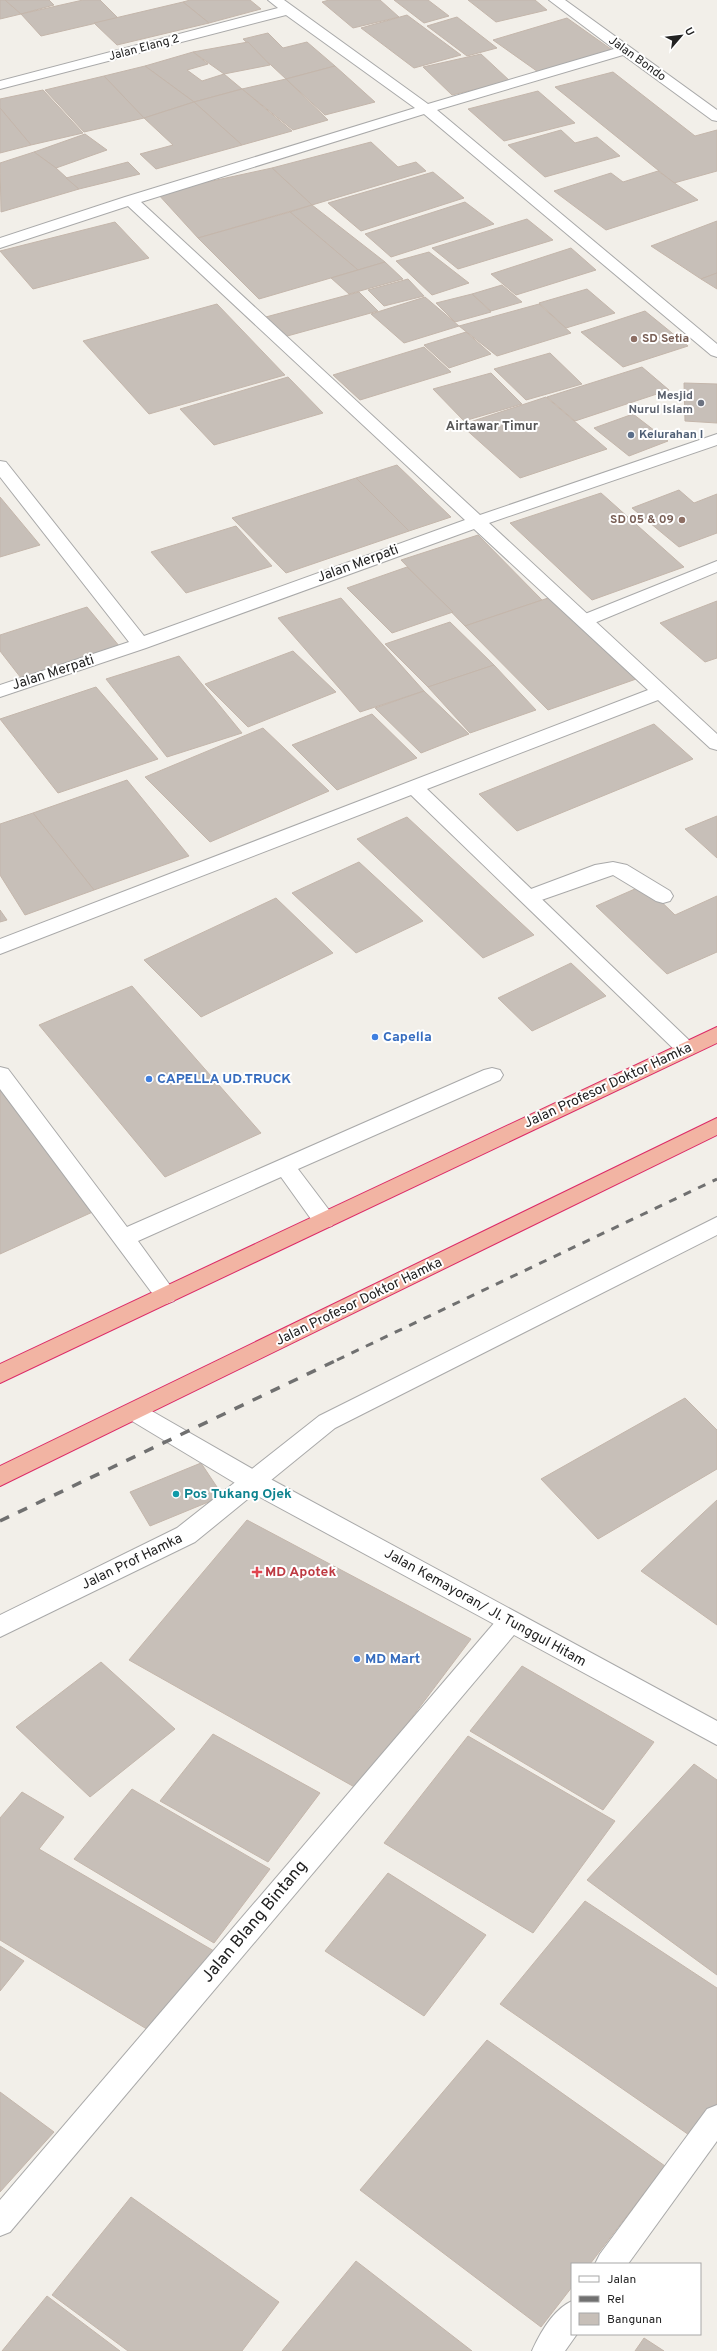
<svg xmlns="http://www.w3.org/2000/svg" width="717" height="2351" font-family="Overpass,sans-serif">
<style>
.building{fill:#c7bfb8;stroke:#c4b6ab}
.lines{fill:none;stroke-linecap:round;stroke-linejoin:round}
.service-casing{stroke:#a9a9a9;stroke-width:2}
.minor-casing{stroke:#a9a9a9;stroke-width:2}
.tertiary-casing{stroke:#a9a9a9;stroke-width:2}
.trunk-casing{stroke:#dc2a67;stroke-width:2}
.service{fill:#fff;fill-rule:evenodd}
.minor{fill:#fff;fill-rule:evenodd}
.tertiary{fill:#fff;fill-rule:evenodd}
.trunk{fill:#f2b4a3;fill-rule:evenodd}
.rail-far1{stroke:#707070;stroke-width:3;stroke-dasharray:8 8;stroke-linecap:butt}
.rail{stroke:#707070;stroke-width:3.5;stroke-dasharray:10 10;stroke-linecap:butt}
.education-dot{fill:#8d6e63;stroke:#fff;stroke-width:1.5}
.worship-dot{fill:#6b7280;stroke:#fff;stroke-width:1.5}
.service-dot{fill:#5c6f8a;stroke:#fff;stroke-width:1.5}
.shop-dot{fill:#3f7fe0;stroke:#fff;stroke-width:1.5}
.culture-dot{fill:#0f9aa8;stroke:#fff;stroke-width:1.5}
.health-dot{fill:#e0444e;stroke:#fff;stroke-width:1.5}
.labels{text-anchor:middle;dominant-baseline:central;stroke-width:4;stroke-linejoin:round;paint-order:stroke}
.far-street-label{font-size:12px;fill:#222;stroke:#fff}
.far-education-label{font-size:12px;font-weight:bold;fill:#785e54;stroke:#fff;text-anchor:start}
.far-worship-label{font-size:12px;font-weight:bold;fill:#5b616d;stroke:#fff;text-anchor:end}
.far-service-label{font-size:12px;font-weight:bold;fill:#4e5e75;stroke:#fff;text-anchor:start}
.far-quarter-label{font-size:13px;font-weight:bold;fill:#555;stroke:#fff}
.street-label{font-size:14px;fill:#222;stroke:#fff}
.shop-label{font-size:14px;font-weight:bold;fill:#366cbe;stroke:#fff;text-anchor:start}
.culture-label{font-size:14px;font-weight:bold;fill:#0d838f;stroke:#fff;text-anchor:start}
.health-label{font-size:14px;font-weight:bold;fill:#be3a42;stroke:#fff;text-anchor:start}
.near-street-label{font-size:17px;fill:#222;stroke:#fff}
</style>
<rect width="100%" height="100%" fill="#f2efe9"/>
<g class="building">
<path d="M0,0H5L21,14L0,19Z"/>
<path d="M5,0H49L54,5L21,14Z"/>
<path d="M83,0H100L118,18L41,36L21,14Z"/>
<path d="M190,0H250L261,9L209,23L183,2Z"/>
<path d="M329,0H380L399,17L353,28L322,2Z"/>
<path d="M394,0H428L449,16L424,23Z"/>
<path d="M468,0H535L547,10L496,22Z"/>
<path d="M183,2L209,23L117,45L94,23Z"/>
<path d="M407,15L461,55L414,68L361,28Z"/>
<path d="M457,17L497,48L467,56L427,26Z"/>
<path d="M567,18L615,52L541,74L493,40Z"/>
<path d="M268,33L283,48L307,42L335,66L286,79L243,39Z"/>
<path d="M248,42L270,65L224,74L193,52Z"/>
<path d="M193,52L208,64L187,70L202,81L224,74L242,89L194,102L145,66Z"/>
<path d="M481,54L510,81L452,95L423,67Z"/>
<path d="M145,66L194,102L144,118L104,76Z"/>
<path d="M335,66L375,102L325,115L286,79Z"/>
<path d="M613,72L695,136L717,130V171L674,183L555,87Z"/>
<path d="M104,76L144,118L84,132L45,90Z"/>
<path d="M286,79L328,120L293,130L242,89Z"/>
<path d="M242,89L292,131L242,145L194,102Z"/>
<path d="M43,90L83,133L31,145L0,108V99Z"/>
<path d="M538,91L575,123L504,141L468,109Z"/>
<path d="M194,102L242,145L156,169L140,154L173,145L144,118Z"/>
<path d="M0,108L31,145L0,153Z"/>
<path d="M561,130L575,143L597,137L620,156L545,177L508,145Z"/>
<path d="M85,134L107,150L56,168L34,152Z"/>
<path d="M371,142L398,167L416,162L426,171L312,205L272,168Z"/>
<path d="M34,152L56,168L79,189L1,212L0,163Z"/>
<path d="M128,162L140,174L79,189L66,178Z"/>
<path d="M272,168L312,205L198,238L157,193Z"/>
<path d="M658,171L698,200L606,230L554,191L611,173L623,182Z"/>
<path d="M433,172L464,198L361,231L328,203Z"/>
<path d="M465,202L494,224L391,257L365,234Z"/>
<path d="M312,205L385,262L358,270L290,212Z"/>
<path d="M290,212L358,270L259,299L198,238Z"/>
<path d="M527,219L553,240L458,269L432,248Z"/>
<path d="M717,221V273L701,279L651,246Z"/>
<path d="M115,222L149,258L33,289L0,251Z"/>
<path d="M571,248L596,270L516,295L491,274Z"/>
<path d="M429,252L469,283L432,295L396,261Z"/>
<path d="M385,262L403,279L349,294L331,278Z"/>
<path d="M717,273V289L701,279Z"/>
<path d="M408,279L424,296L384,306L368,290Z"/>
<path d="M502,285L522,302L491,311L472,294Z"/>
<path d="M587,289L615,313L566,328L539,303Z"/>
<path d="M359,292L378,311L280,338L262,318Z"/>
<path d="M472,294L491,312L455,322L436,303Z"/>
<path d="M425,297L459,326L404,343L371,314Z"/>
<path d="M217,304L285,375L149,414L83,341Z"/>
<path d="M539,304L571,333L497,356L459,326Z"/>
<path d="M645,311L688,346L623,367L581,332Z"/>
<path d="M466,332L491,354L449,368L424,345Z"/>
<path d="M424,347L451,372L360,400L333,375Z"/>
<path d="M550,353L582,384L526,400L494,369Z"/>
<path d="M642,367L669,390L575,421L547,397Z"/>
<path d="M491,373L522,404L464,421L433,389Z"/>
<path d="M288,377L323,413L214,445L180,409Z"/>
<path d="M684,383L717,384V423L685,421Z"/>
<path d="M546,397L607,449L520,478L461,425Z"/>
<path d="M633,414L668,441L629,456L594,428Z"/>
<path d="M397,465L451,517L409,531L356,478Z"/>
<path d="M356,478L409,531L286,573L232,518Z"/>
<path d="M679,490L694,503L717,494V533L679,547L632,508Z"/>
<path d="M601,493L684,567L592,600L510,523Z"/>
<path d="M0,497L40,545L0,557Z"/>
<path d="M236,526L272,566L186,593L151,552Z"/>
<path d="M478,535L542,600L465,626L401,560Z"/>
<path d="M407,567L453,612L392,633L347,588Z"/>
<path d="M554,596L639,678L548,710L465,626Z"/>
<path d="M341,598L424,691L360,712L278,618Z"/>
<path d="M717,601V658L705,662L660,623Z"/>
<path d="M87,607L120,647L21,678L0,651V635Z"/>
<path d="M450,622L494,665L428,687L385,644Z"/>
<path d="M293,651L336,692L248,727L205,684Z"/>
<path d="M179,656L242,733L167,757L106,679Z"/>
<path d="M494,665L536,710L470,733L428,687Z"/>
<path d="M96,687L158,759L58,793L0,719Z"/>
<path d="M424,691L469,734L421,753L375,708Z"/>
<path d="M372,714L417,758L337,790L292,745Z"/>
<path d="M654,724L693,759L517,831L479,794Z"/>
<path d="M263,728L329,791L210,842L145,777Z"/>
<path d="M127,780L189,856L94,890L33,813Z"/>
<path d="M33,813L94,890L25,915L0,875V824Z"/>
<path d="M717,816V858L685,829Z"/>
<path d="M407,817L534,935L483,958L357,839Z"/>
<path d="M359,862L423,921L356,953L292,893Z"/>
<path d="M644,885L675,915L717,896V952L667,974L596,906Z"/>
<path d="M276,898L333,953L201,1017L144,960Z"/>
<path d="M0,910L7,920L0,922Z"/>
<path d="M571,963L606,996L532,1031L498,998Z"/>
<path d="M132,986L261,1133L165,1177L39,1025Z"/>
<path d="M0,1090L97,1210L0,1254Z"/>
<path d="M685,1398L717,1430V1469L598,1539L541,1479Z"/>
<path d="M201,1463L223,1496L150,1526L130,1492Z"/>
<path d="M717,1500V1625L641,1571Z"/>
<path d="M247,1520L471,1639L358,1789L129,1660Z"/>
<path d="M101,1662L175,1729L90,1797L16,1727Z"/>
<path d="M522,1666L654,1742L603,1810L470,1731Z"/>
<path d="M213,1734L320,1793L268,1862L160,1801Z"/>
<path d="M468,1736L615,1821L533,1933L384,1843Z"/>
<path d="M694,1764L717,1780V1975L587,1880Z"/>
<path d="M132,1789L270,1869L214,1943L74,1859Z"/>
<path d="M22,1792L64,1817L39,1849L214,1951L150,2031L0,1940V1818Z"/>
<path d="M388,1873L486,1935L424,2016L325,1951Z"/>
<path d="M585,1901L717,1988V2103L692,2137L500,2004Z"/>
<path d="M0,1946L24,1961L0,1991Z"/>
<path d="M487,2040L665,2166L590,2264H572V2287L541,2327L360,2190Z"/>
<path d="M0,2092L54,2132L0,2192Z"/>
<path d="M131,2197L279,2302L242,2351H128L52,2295Z"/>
<path d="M356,2261L472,2351H282Z"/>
<path d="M47,2296L120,2351H2Z"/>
<path d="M644,2338L664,2351H635Z"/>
</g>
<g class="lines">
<g class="service-casing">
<g id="service">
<path d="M717,561V572L592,624H580L577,620L580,616Z"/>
<path d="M613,862L627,865L670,891L673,896L670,901L663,903L656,901L613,875L530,904L523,902L520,897L523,892L595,865Z"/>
<path d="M0,1067L8,1069L127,1227L484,1070L492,1068L500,1070L503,1075L500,1080L298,1169L332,1214L335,1220L332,1226L324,1228L316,1226L281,1177L138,1241L177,1295L174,1301L166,1304L158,1301L0,1089Z"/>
</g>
</g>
<g class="minor-casing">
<g id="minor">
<path d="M268,0H284L428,104L614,49L549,0H565L717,110V121L712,120L623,55L437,110L717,344V357L711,355L424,114L141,202L480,515L717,434V445L489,523L717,734V750L710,748L658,700L427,789L693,1044L697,1049L693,1054L686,1056L679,1054L411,795L0,954V939L648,690L474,529L146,648L0,697V685L129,642L0,477V461L6,462L144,636L465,520L128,206L0,248V238L125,197L415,108L286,15L0,89V81L278,8Z"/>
<path d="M717,1217V1235L335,1428L195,1542L0,1637V1615L177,1528L319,1416Z"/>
<path d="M510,1612L519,1615L523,1622L519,1629L10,2232L0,2236V2200L501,1615Z"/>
<path d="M717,2105V2141L628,2264H595L600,2254L707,2109Z"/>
<path d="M572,2301V2334H577L565,2351H532C540,2333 554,2309 572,2301Z"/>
</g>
</g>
<g class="tertiary-casing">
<path id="tertiary" d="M135,1403L143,1406L263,1475L717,1721V1745L245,1489L127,1418L123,1412L127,1406Z"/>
</g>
<g class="trunk-casing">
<g id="trunk">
<path d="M717,1027V1043L0,1383V1364Z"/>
<path d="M717,1118V1135L0,1486V1466Z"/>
</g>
</g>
<use href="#service" class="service"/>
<use href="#minor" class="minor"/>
<use href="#tertiary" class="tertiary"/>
<use href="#trunk" class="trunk"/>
<path class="rail-far1" d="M337,1360L717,1179"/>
<path class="rail" d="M0,1521L339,1359"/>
</g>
<g class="education-dot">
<circle cx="634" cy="339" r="4"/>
<circle cx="682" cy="520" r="4"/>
</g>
<circle class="worship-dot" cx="701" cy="403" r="4"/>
<circle class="service-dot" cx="631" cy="435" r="4"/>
<g class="shop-dot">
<circle cx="375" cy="1037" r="4"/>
<circle cx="149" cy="1079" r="4"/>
<circle cx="357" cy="1659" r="4"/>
</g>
<circle class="culture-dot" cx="176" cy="1494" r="4"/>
<path class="health-dot" d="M255 1566h4v4h4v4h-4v4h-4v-4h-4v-4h4z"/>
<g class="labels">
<g class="far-street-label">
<text transform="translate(144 48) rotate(-15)">Jalan Elang 2</text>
<text transform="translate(637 59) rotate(36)">Jalan Bondo</text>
</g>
<g class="far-education-label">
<text x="642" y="339">SD Setia</text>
<text x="674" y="520" text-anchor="end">SD 05 &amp; 09</text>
</g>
<g class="far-worship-label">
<text x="693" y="396">Mesjid<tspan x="693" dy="14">Nurul Islam</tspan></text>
</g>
<g class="far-service-label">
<text x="639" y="435">Kelurahan I</text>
</g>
<g class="far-quarter-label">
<text x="492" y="427">Airtawar Timur</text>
</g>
<g class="street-label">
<text transform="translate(358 564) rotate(-20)">Jalan Merpati</text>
<text transform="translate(53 673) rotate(-18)">Jalan Merpati</text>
<text transform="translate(608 1086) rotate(-25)">Jalan Profesor Doktor Hamka</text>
<text transform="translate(359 1302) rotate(-26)">Jalan Profesor Doktor Hamka</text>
<text transform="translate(132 1562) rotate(-26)">Jalan Prof Hamka</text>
<text transform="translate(485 1608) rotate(29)">Jalan Kemayoran/ Jl. Tunggul Hitam</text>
</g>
<g class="shop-label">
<text x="383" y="1037">Capella</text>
<text x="157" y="1079">CAPELLA UD.TRUCK</text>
<text x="365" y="1659">MD Mart</text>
</g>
<g class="culture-label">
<text x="184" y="1494">Pos Tukang Ojek</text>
</g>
<g class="health-label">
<text x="265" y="1572">MD Apotek</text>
</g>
<g class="near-street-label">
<text transform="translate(255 1922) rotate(-50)">Jalan Blang Bintang</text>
</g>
</g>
<rect x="571" y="2263" width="130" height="72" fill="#ffffff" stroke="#a7a7a7"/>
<rect x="579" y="2276" width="20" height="6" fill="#ffffff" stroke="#a7a7a7"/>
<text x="607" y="2283" font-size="12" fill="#222222">Jalan</text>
<rect x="579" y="2296" width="20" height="6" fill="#707070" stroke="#a7a7a7"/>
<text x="607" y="2303" font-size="12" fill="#222222">Rel</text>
<rect x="579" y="2313" width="20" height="12" fill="#c7bfb8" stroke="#a7a7a7"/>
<text x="607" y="2323" font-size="12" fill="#222222">Bangunan</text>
<g transform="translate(681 36) rotate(62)" stroke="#ffffff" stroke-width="3" paint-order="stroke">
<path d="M0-3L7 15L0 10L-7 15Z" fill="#222222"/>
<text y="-6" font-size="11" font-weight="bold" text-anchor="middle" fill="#222222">U</text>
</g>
</svg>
